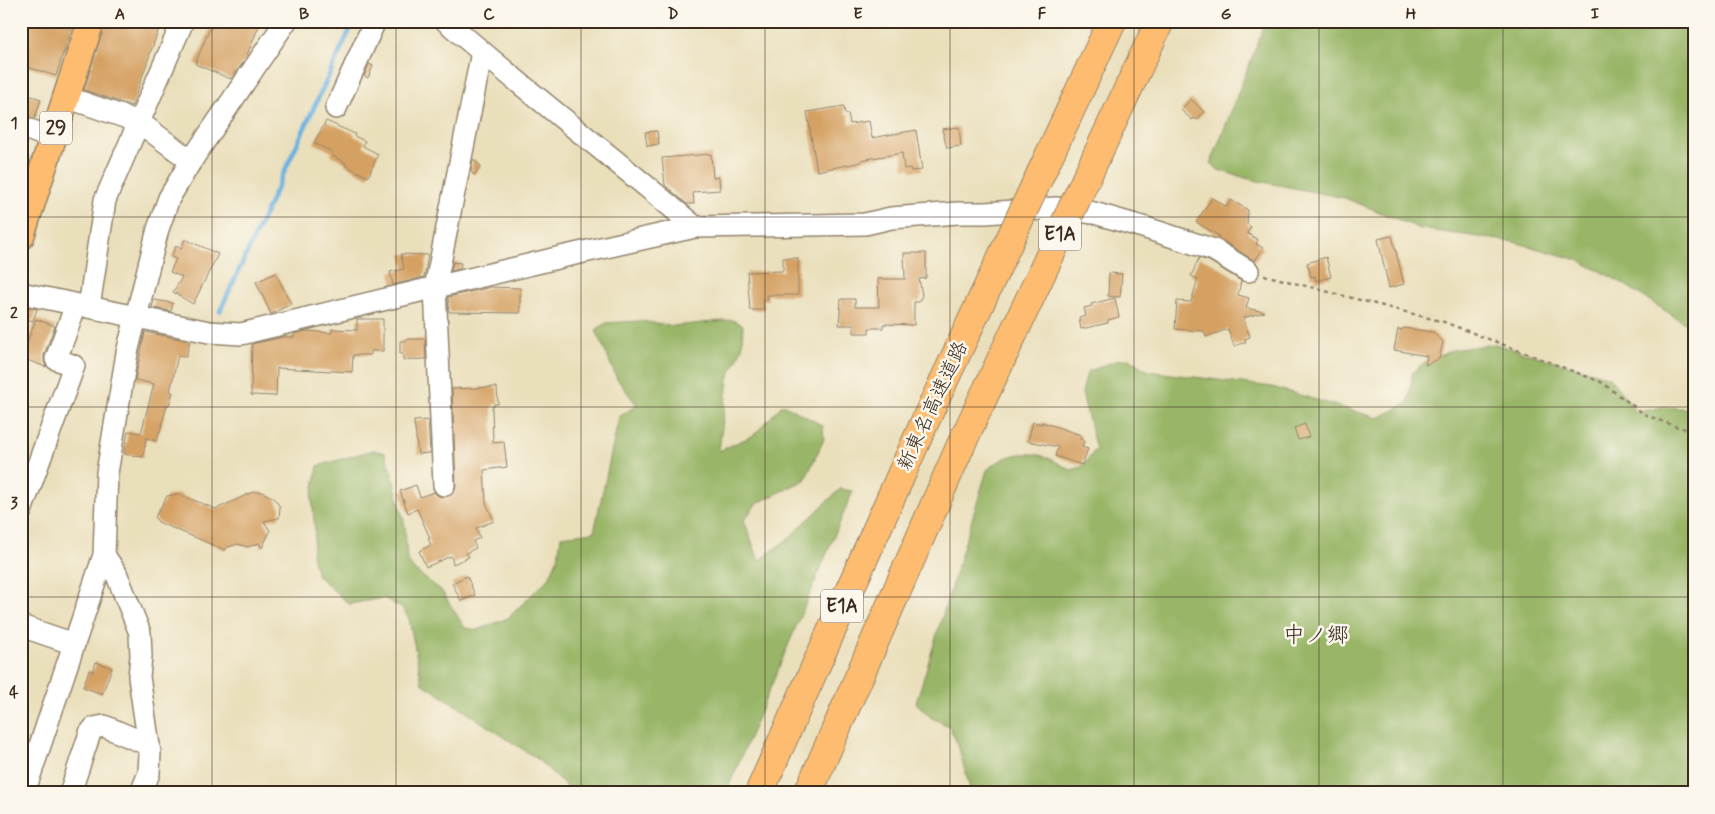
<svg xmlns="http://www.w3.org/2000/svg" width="1715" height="814" font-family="Mynerve,'Klee One',sans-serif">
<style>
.green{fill:#c2d577;stroke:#7e804a}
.forest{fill:#99b668;stroke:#6a7043}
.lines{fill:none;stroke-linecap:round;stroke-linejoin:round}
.stream{stroke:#69b1e0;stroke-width:4.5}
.building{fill:#d5a164}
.minor-casing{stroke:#92846c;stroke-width:24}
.major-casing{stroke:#92846c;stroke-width:29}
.highway-casing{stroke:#92846c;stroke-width:30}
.path{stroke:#92846c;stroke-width:2.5;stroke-dasharray:4 4;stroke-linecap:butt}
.minor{stroke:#fff;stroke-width:21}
.major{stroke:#fdbc6f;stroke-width:26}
.highway{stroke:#fdbc6f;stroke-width:28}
.highway-bridge-casing{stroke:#92846c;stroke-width:30;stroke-linecap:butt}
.highway-bridge{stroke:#fdbc6f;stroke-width:28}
.grid{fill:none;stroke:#3b2a1e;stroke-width:1;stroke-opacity:0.55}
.labels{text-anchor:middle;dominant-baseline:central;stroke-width:5;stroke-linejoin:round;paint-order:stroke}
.shield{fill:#fbf7ec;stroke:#75685c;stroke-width:1}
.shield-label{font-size:19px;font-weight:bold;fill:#3b2a1e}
.street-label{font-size:20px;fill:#3b2a1e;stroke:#fbf7ec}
.quarter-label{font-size:22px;fill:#3b2a1e;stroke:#fbf7ec}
.neatline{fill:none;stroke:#3b2a1e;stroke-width:2}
.grid-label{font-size:16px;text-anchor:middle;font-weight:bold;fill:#3b2a1e}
</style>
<rect width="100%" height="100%" fill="#fbf7ec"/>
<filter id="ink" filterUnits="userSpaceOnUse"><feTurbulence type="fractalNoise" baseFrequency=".02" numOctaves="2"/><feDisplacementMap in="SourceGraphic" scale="10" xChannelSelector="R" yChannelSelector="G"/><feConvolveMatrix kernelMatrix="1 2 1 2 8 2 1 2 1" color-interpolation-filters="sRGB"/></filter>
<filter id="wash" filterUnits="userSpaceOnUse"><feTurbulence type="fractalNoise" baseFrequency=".0096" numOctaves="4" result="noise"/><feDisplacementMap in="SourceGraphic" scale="20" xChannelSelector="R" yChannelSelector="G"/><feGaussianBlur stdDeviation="1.12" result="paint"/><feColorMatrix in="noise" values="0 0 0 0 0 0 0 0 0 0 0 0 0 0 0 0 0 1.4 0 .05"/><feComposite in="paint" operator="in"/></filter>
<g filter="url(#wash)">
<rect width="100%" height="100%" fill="#eadfbb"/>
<path class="green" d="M21,155L33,158L27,177L21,176Z"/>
<g class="forest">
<path d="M1266,21H1694V329L1619,281L1578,260L1514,242L1421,229L1345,198L1253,180L1218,170L1211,163Z"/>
<path d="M732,320L743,325L742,348L728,379L719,451L754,435L783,404L823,426L824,439L805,480L756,504L744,520L759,561L789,538L840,489L853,491L726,793H574L536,758L422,683L409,619L403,609L384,598L349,604L317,575L312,555L315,531L312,497L318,466L373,450L385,453L392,474L405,526L407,560L414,570L441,590L465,628L478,630L508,618L549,578L558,558L561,536L594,532L619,417L637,405L617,379L596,330L606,323L640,321L674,326Z"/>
<path d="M1495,344L1609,377L1637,413L1662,407L1694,409V793H971L958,745L949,726L930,717L916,703L987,470C1001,457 1019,451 1039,455C1049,457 1061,465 1071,470L1082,467L1096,449L1082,393L1087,372L1118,360L1129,359L1148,371L1272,387L1378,418L1408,403L1413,372L1421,365L1452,350Z"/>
</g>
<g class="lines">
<path class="stream" d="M220,311L354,21"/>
</g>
<g id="blocks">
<g class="building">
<path d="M21,21H74L65,51H64L56,76L21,65Z"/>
<path d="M106,21H138L159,28L132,106L84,90Z"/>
<path d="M213,21H261L245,60L231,79L195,64Z"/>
<path d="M369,64L373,66L368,78L364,76Z"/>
<path d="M21,93L41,99L35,118L21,115Z"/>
<path d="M1191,99L1204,112L1197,120L1194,118L1192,120L1181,110Z"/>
<path d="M844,106L845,114H848L850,124L869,121L872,138L916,130L922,170L911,171L910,168L904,169L902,153L861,160L862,162L817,171L807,112Z"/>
<path d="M326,121L355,134L354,136L365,141L363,146L378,154L368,177L345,165L346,163L331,155L332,152L314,143Z"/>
<path d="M959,127L961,146L947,148L942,129Z"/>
<path d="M657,131L659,144L647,146L645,132Z"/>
<path d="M711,154L713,178L719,177L720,190L693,192L694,204H687L665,185L662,158Z"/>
<path d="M473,159L481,166L474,175L471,172Z"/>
<path d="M1212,198L1227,207L1231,200L1248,210L1247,224L1251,227L1247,233L1258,240L1256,244L1263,248L1255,261L1218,238L1219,236L1196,222Z"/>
<path d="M1392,236L1404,284L1389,288L1378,239Z"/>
<path d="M185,239L218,254L193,304L173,292L182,277L170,272L176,259L171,257L176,246L181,249Z"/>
<path d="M904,253H926V278L919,279L922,295L919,302H914V325L883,324V328H869V333H854V325H839L841,299H855V307H879L878,279H905Z"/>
<path d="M401,254L428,255L424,277L393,285L390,272L404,269Z"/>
<path d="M1326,257L1331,277L1316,281L1315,276L1311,277L1307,263Z"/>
<path d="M783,258H798V295H767L768,300H763L764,310H750L747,272L783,271Z"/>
<path d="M1199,258L1209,261L1241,281L1238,295L1249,298L1246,308L1265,312L1243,318L1250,337L1245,339L1246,342L1234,346L1228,329L1206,337L1204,331L1175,329L1177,301L1191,302L1198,279L1191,276Z"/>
<path d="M453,262L461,263L460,269L451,271Z"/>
<path d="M276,273L291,304L271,314L256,282Z"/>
<path d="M1109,273L1122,274L1120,297L1108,296Z"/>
<path d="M491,287L520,288V313L449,312L448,297Z"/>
<path d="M1115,298L1119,317L1108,320V323L1081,329L1079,318L1086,316L1084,308L1092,306L1091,304Z"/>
<path d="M154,300L173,303L171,311L152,308Z"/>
<path d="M21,306L37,309L33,321L21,317Z"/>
<path d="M36,319L55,326L44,355V361L46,367L21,358Z"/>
<path d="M357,319H383V351H371V355H353L352,372L277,368L276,396L251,395L252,344L284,337H294V334L307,331L332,333V329L357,330Z"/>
<path d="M1403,328L1433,332L1443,342L1439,359L1425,365L1427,356L1394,350L1398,329L1402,330Z"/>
<path d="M145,332L190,341L186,357L178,355L170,392H173L169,405H167L161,428L156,441L146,438L143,457L124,454L128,431L141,433L154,384L135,380Z"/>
<path d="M405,339H425L426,359L403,360V354H400V341H405Z"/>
<path d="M497,387L498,404H494V406L492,407L493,443L504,442L507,467L484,470L486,503L494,521L476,528L480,538L473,541L476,548L466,553L469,557L453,564L451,556L426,567L419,551L431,545L428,538H430L417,509L408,513L400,491L416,485L420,497L434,492L438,496L444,497L451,495L455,490L456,484L452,389Z"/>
<path d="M428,420L430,453L418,454L414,421Z"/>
<path d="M1033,422L1042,424V422L1081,435L1080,439L1084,440L1082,447L1088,449L1082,465L1055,456L1058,447L1028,441Z"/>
<path d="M1305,424L1309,437L1298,440L1294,428Z"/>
<path d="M253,492H262L274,498L280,507L279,518L264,521L270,531L262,548L259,543L248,547L238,544L228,547L225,550L158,522L155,517L167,496L178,494L216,509Z"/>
<path d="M467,576L475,595L461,601L452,583Z"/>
<path d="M96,662L112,668L102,694L83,687L89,670L93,672Z"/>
</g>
</g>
</g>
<g filter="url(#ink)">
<use href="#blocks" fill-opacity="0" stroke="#92846c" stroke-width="1"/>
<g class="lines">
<g class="minor-casing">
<g id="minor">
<path d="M446,21C527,92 613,157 695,227"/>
<path d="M66,97L139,122L191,161"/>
<path d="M336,108L375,21"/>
<path d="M21,127L53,138"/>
<path d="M21,293L209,332L241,334L557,258L695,227L865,224L891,218L958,213H985L1056,208L1094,213L1146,228L1214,250L1248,271"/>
<path d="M89,307L105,200L183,21"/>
<path d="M444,485L435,288L482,52"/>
<path d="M21,511L74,366L56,359L76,305"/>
<path d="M104,555L116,573L140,633L141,656L139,677L150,753L149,773L141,793"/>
<path d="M21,626L74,644"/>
<path d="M24,793L104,555L107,473L127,353L158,229L169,198L191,161L286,21"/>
<path d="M70,793L90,733L94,728L104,726L149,745"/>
</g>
</g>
<g class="major-casing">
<path id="major" d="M21,236L91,21"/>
</g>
<g class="highway-casing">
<g id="highway">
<path d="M759,793L926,419"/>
<path d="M808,793L960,447"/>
</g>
</g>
<path class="path" d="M1264,275L1444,322L1601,382L1644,414L1674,426L1694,431"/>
<use href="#minor" class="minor"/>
<use href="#major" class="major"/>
<use href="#highway" class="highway"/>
<g class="highway-bridge-casing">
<g id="highway-bridge">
<path d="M926,419L1112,21"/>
<path d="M960,447L1160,21"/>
</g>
</g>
<use href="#highway-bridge" class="highway-bridge"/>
</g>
</g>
<path class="grid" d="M212,21V793M396,21V793M581,21V793M765,21V793M950,21V793M1134,21V793M1319,21V793M1503,21V793M21,217H1694M21,407H1694M21,597H1694"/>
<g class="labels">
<g class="shield">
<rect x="40" y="111.5" width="32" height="33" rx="4"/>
<rect x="1039" y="217.5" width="42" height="33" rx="4"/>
<rect x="821" y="589.5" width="42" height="33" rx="4"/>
</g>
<g class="shield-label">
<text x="56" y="128">29</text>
<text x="1060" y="234">E1A</text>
<text x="842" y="606">E1A</text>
</g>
<g class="street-label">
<text transform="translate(933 406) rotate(-65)">新東名高速道路</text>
</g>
<g class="quarter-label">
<text x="1316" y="636">中ノ郷</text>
</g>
</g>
<rect width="1715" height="814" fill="none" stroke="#fbf7ec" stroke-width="55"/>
<rect x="28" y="28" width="1660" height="758" class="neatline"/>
<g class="grid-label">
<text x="120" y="19">A</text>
<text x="304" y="19">B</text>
<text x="489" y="19">C</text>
<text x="673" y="19">D</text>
<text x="858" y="19">E</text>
<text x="1042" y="19">F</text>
<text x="1226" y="19">G</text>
<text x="1411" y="19">H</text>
<text x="1595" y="19">I</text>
<text x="14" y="128">1</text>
<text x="14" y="318">2</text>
<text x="14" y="508">3</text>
<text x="14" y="697">4</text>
</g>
</svg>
